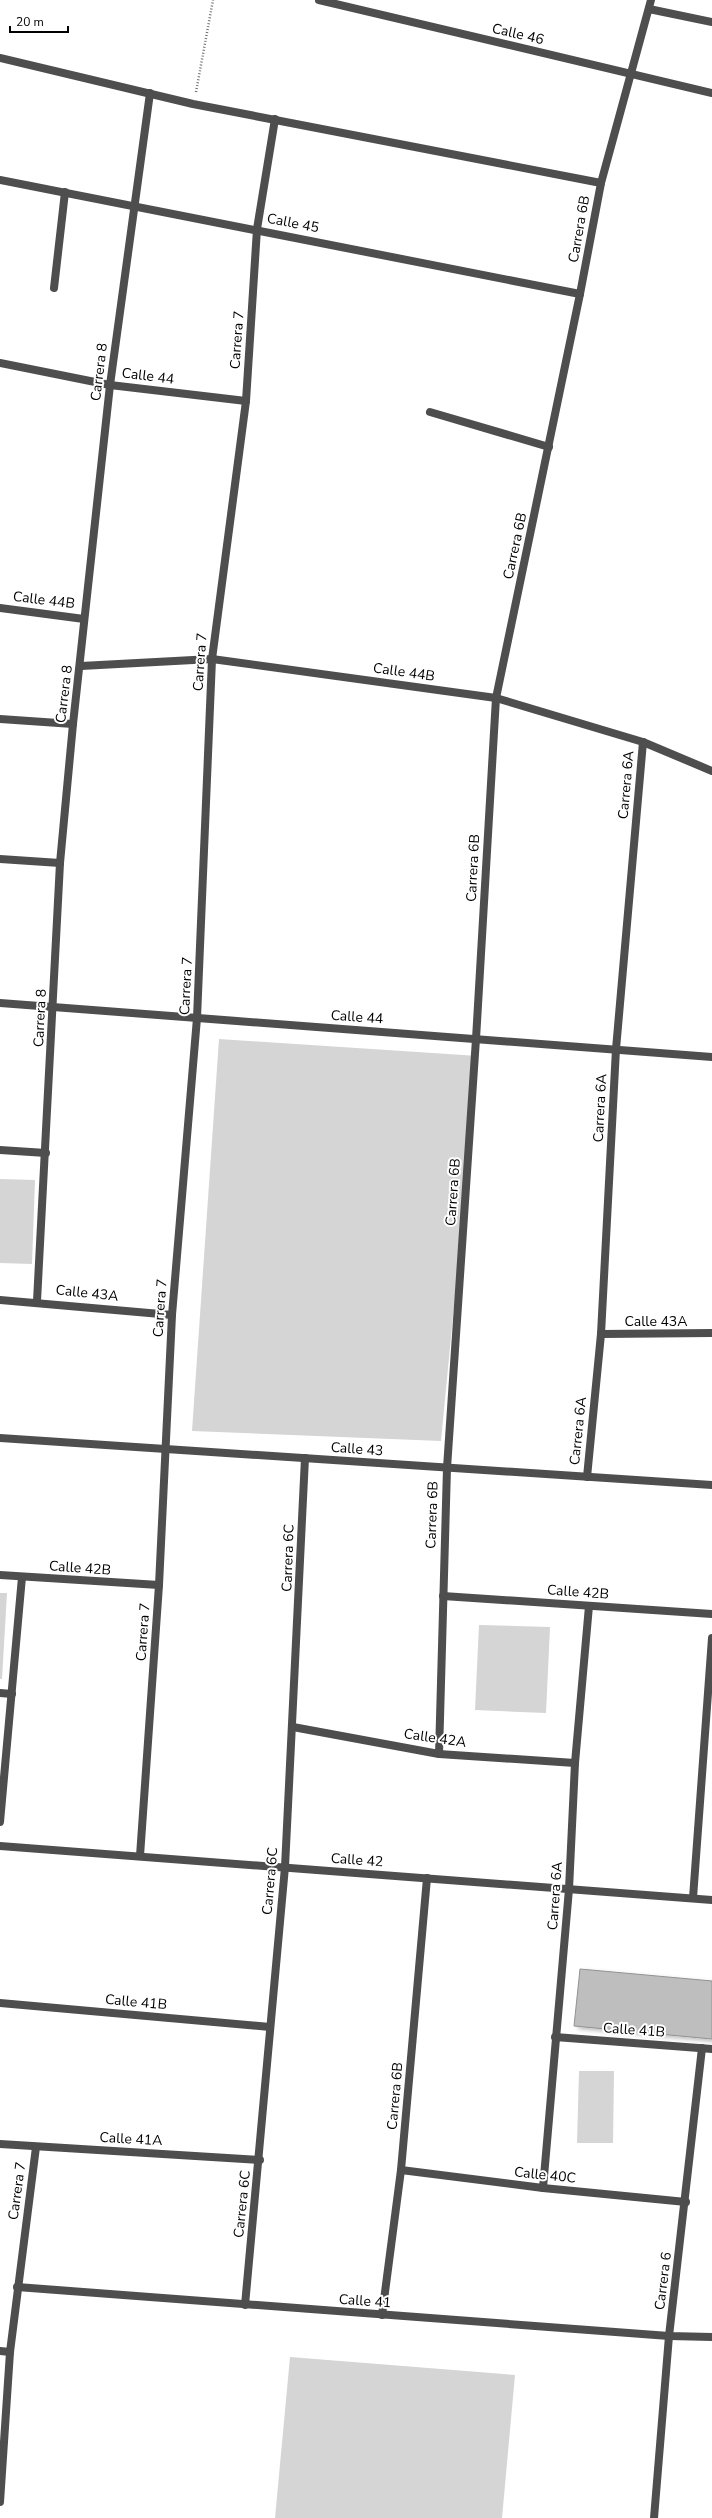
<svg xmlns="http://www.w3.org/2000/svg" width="712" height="2518" font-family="'Nunito Sans',sans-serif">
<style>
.green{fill:#d5d5d5}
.building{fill:#bebebe;stroke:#929292;filter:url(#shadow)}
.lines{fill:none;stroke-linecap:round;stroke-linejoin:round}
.path{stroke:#707070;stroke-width:2.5;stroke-dasharray:1 2;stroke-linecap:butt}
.service{stroke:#4e4e4e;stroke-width:8}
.minor{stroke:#4e4e4e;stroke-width:8}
.tertiary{stroke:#4e4e4e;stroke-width:8}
.labels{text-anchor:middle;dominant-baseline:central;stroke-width:4;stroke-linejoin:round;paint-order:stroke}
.street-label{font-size:14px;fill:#000;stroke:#fff}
</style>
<defs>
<filter id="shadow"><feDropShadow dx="4.5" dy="2.5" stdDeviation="2" flood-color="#0004"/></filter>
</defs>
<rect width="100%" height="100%" fill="#fff"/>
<g class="green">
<path d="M219,1039L478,1056L441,1441L192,1431Z"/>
<path d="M0,1179L35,1180L32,1264L0,1263Z"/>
<path d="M0,1593H7L2,1679H0Z"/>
<path d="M479,1625L550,1627L546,1713L475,1710Z"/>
<path d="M579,2071H614L613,2143H577Z"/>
<path d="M290,2357L515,2375L502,2518H275Z"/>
</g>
<path class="building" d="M580,1969L712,1981V2039L574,2026Z"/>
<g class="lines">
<path class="path" d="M196,92L213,0"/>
<path class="service" d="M430,412L549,447"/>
<g class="minor">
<path d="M319,0L712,93"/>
<path d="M649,9L712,22"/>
<path d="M0,58L193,104L601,183"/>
<path d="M0,180L580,294"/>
<path d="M54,288L65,192"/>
<path d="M0,363L110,385L246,401"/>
<path d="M0,608L84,619"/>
<path d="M81,666L212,659L496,698L643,742L712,771"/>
<path d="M0,719L73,724"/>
<path d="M0,859L60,863"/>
<path d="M0,1003L712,1057"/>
<path d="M0,1150L46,1153"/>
<path d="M0,1300L172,1315"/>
<path d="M37,1301L60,863L73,724L110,385L150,93"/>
<path d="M601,1334L712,1333"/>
<path d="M0,1438L712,1485"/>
<path d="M587,1477L601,1334L616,1049L643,742"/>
<path d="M0,1575L159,1585"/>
<path d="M443,1596L712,1614"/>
<path d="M0,1693L12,1694"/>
<path d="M293,1727L439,1754L575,1763"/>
<path d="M439,1754L447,1468L476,1039L496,698L580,294L601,183L651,0"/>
<path d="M0,1822L22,1577"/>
<path d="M140,1856L159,1585L172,1315L197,1018L212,659L246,401L257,229L275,119"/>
<path d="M693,1898L712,1638"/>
<path d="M0,2003L270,2027"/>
<path d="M555,2037L712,2049"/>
<path d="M0,2144L260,2160"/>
<path d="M401,2170L543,2188L686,2202"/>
<path d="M543,2188L569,1889L575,1763L589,1606"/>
<path d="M17,2287L669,2336L712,2337"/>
<path d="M245,2305L285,1867L305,1458"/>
<path d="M382,2315L401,2170L427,1878"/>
<path d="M0,2351L10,2352"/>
<path d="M0,2502L10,2352L36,2147"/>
<path d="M654,2518L669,2336L702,2048"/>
</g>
<path class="tertiary" d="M0,1846L712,1900"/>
</g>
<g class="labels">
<g class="street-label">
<text transform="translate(518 34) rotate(13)">Calle 46</text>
<text transform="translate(293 223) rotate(11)">Calle 45</text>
<text transform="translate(579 229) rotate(-80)">Carrera 6B</text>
<text transform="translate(237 340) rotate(-86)">Carrera 7</text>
<text transform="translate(99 372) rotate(-83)">Carrera 8</text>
<text transform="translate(148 376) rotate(7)">Calle 44</text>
<text transform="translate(515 546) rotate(-78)">Carrera 6B</text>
<text transform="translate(44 600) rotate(7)">Calle 44B</text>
<text transform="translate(200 662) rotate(-86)">Carrera 7</text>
<text transform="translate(404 672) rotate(8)">Calle 44B</text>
<text transform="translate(64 694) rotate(-83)">Carrera 8</text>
<text transform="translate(626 785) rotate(-85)">Carrera 6A</text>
<text transform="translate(473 868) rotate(-87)">Carrera 6B</text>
<text transform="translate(186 986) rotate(-87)">Carrera 7</text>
<text transform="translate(357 1017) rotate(4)">Calle 44</text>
<text transform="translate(40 1018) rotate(-87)">Carrera 8</text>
<text transform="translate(600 1108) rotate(-87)">Carrera 6A</text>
<text transform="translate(453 1192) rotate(-86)">Carrera 6B</text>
<text transform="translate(87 1293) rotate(6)">Calle 43A</text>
<text transform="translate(160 1308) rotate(-86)">Carrera 7</text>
<text x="656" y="1321">Calle 43A</text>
<text transform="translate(578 1431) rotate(-84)">Carrera 6A</text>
<text transform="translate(357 1449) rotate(4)">Calle 43</text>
<text transform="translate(432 1515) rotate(-88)">Carrera 6B</text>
<text transform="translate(288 1558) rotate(-88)">Carrera 6C</text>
<text transform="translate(80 1568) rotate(4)">Calle 42B</text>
<text transform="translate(578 1592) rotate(4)">Calle 42B</text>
<text transform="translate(143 1632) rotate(-86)">Carrera 7</text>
<text transform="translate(435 1738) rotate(8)">Calle 42A</text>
<text transform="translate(357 1860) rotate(4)">Calle 42</text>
<text transform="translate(270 1881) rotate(-85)">Carrera 6C</text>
<text transform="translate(555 1896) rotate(-86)">Carrera 6A</text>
<text transform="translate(136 2002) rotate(5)">Calle 41B</text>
<text transform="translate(634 2030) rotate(4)">Calle 41B</text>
<text transform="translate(395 2096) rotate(-85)">Carrera 6B</text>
<text transform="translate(131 2139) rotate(3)">Calle 41A</text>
<text transform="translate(545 2175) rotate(6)">Calle 40C</text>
<text transform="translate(17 2191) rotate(-82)">Carrera 7</text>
<text transform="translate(242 2204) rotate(-84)">Carrera 6C</text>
<text transform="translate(663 2281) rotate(-83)">Carrera 6</text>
<text transform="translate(365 2301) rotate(4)">Calle 41</text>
</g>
</g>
<path d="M10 26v6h58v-6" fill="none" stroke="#000000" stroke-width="2"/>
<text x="16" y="26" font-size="12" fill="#000000" stroke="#ffffff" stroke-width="3" paint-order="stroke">20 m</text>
</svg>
